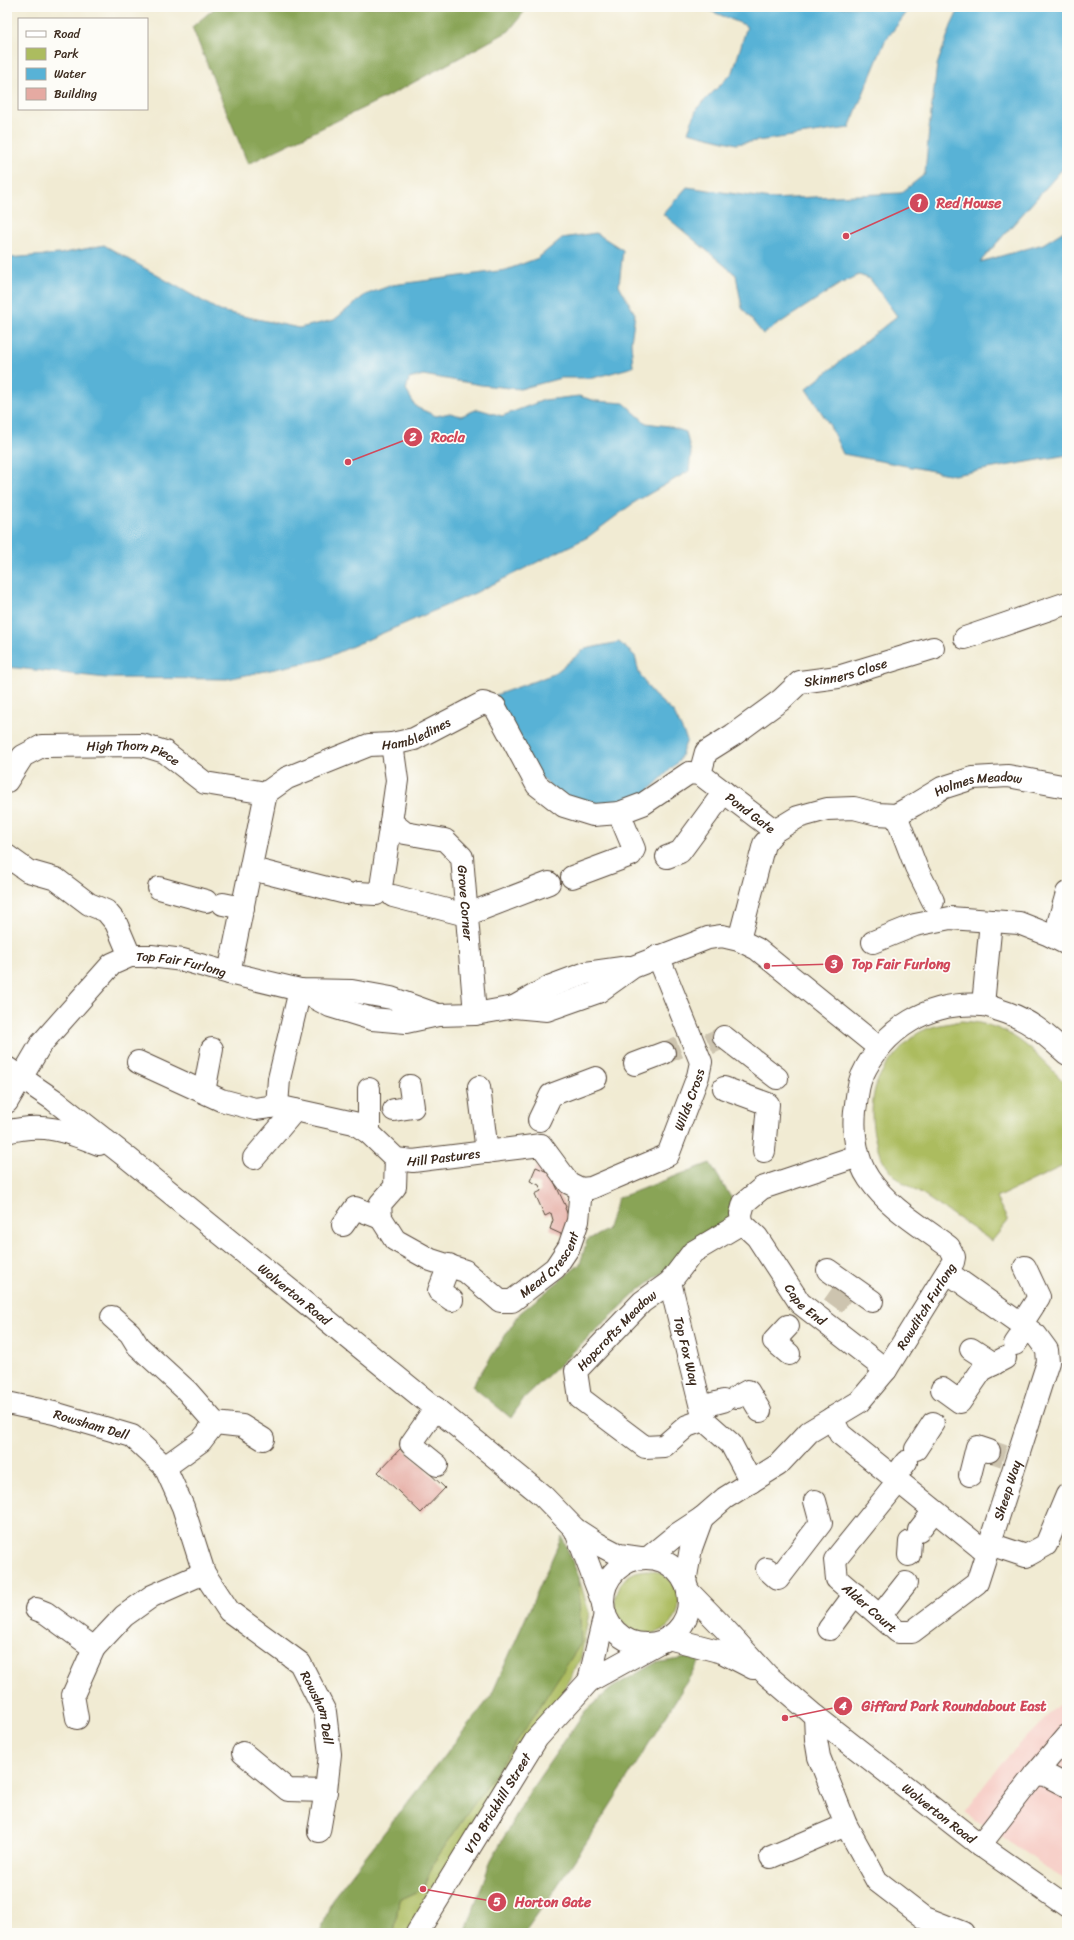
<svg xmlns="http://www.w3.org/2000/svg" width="1074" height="1940" font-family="Sriracha,sans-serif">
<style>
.built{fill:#f7d0c9}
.green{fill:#acbc5f;stroke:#74733e}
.forest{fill:#89a456;stroke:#62673a}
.water{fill:#58b2d6;stroke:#4a6e7a}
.building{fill:#e5aaa2}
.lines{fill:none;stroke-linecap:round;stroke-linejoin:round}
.minor-tunnel{stroke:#cdc4af;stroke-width:22;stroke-dasharray:22 11;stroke-linecap:butt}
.minor-casing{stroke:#564739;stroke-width:24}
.minor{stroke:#fff;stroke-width:22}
.labels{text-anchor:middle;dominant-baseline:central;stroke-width:3.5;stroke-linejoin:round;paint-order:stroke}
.street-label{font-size:13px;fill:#3b2a1e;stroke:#fdfcf7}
.leader{fill:none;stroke:#d1495b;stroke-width:1.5}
.callout-dot{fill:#d1495b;stroke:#fdfcf7;stroke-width:1.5}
.mark-label{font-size:12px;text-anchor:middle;font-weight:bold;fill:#fff}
.callout-label{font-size:14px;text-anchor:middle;font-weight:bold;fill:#d1495b;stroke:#fdfcf7;stroke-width:3.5;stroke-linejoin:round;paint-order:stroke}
</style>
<rect width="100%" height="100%" fill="#fdfcf7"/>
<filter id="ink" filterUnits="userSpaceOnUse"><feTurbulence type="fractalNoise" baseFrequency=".025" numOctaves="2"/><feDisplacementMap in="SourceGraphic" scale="8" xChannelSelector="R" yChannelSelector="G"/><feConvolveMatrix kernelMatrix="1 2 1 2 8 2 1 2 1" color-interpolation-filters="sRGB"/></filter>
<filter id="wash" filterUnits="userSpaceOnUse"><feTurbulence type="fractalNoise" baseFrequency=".012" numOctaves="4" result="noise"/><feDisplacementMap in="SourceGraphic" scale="16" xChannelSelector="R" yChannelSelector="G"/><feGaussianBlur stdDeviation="0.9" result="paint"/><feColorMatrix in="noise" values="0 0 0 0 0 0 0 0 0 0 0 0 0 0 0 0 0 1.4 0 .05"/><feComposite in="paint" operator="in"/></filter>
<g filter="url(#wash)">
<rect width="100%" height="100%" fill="#f1ebd3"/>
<path class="built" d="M1067,1697V1881L964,1812L1002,1762Z"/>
<g class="green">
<path d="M961,1021C1012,1023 1033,1051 1067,1085V1164L996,1198L1008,1221L992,1241C971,1227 950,1213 929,1199C919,1192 907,1186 898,1179C873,1157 867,1116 876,1085C880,1072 890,1060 900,1050C905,1044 912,1036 920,1032C932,1025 948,1024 961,1021Z"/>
<circle cx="647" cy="1602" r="32"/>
<path d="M578,1575L589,1613L581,1658L537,1738L422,1926L433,1933H394L399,1900L423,1889L434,1862L581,1643Z"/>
</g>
<g class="forest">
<path d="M216,7H273L287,13L336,7H528L509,31L394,93L248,164L192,27Z"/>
<path d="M710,1163L741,1214L640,1289L524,1398L511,1418L472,1386L520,1313L580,1264L587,1240L607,1230L618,1198Z"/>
<path d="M562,1536L578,1575L581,1643L520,1737L434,1862L423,1889L399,1900L394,1933H320L332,1899L491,1696Z"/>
<path d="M698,1656L700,1660C644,1752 588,1845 524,1933H465L491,1860L530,1791L585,1711L613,1687L655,1663Z"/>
</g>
<g class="water">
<path d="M701,7H911L885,41L849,128L736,144L688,132L697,108L733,72L747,26Z"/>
<path d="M960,7H1067V164L980,262L1043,244L1067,229V455L954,475L843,454L829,424L806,389L897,316L870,279L859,275L840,284L763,334L742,308L736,275L663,214L687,187L771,199L901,193L925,174L929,129L937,65L951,26Z"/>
<path d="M596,233L623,250L619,285L635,314L631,342L633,367L593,378H561L520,389L481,385L423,375L409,379L406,390L416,407L436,416L450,413L461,416L478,409L502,416L544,400L579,396L596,401L624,403L646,423L668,426L686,432L691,453L689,471L635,502L588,537L475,593L323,659L227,679L106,678L7,667V258L60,254L104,245L220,311L299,328L334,320L365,295L392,285L506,270L538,258L562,238Z"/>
<path d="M619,642L635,656L639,673L653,694L674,713L687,740L679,761L644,795L604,812L568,803L530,767L496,695L554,674L585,649Z"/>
</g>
<g id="blocks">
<g class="building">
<path d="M536,1167L550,1173L566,1207L565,1208L570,1221L563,1235L550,1229L553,1220L551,1213L545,1216L535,1194L541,1191L539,1185L530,1181Z"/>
<path d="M402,1447L445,1488L421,1513L378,1472Z"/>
</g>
</g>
</g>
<g filter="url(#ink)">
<use href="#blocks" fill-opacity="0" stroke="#564739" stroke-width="1"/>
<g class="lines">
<g class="minor-tunnel">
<path d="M709,1044L724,1037"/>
<path d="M664,1053L679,1047"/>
<path d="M833,1306L843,1292"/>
<path d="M989,1451L1004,1456"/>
</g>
<g class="minor-casing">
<g id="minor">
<path d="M965,638L1067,603"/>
<path id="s1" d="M392,744L397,780L391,822L405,833L445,840L462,857L475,1014"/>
<path id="s2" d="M700,774L706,752L733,735L781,700L800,682L838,677L933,648"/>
<path id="s3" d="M7,781L23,756L42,746L142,745L165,752L205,783L266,793"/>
<path d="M896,815L916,867L933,901"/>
<path id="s4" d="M775,831L798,817L827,809L854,808L877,814L896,815L914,805L942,788L973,778L1008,776L1067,787"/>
<path d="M7,856L28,871L56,879L89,904L106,911L116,923L130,956"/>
<path d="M667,857L680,852L724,792"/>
<path d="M252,869L346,893"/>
<path d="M572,877L631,855L634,849L619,813"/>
<path d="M159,888L206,901"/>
<path d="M358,893L376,894L381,887L391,822"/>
<path d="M393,896L466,915L549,883"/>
<path d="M223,904L243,908"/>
<path d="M1059,921L1067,893"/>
<path d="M873,942L915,925L950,918L1019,923L1047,934L1067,944"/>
<path id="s5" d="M229,973L266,793L287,778L369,745L392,744L414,739L483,703L495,707L537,785L564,806L593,815L619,813L643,804L689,773L700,774L775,831L764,844L739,940"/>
<path d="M300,990L330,1006L372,1019L406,1022L438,1015L475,1014L514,1007L547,1010L598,992L633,967L708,938L722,936L739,940L757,949L878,1047"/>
<path d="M983,1005L991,921"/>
<path d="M514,1007L551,986L586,973L629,967"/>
<path d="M724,1037L777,1078"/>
<path id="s6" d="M138,1062L221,1100L255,1109L277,1106L354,1123L369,1133L396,1159L413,1161L541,1145L569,1183L581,1189"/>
<path d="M635,1064L664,1053"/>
<path id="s7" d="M7,1068L54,1100L129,1159L543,1496L575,1529L598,1544L619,1555L640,1558"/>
<path d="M479,1087L487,1152"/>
<path d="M724,1088L768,1104L764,1151"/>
<path d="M204,1092L212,1049"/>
<path id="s8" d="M7,1102L41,1044L112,964L130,956H151L183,960L229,973L300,990L352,991L391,998L438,1015"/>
<path d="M277,1106L279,1079L300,990"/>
<path d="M394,1110L413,1107L410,1086"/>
<path d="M539,1120L551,1095L596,1078"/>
<path d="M7,1132C43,1122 66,1131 99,1144"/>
<path d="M369,1133V1089"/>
<path d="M254,1158L295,1110"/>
<path id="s9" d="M396,1159L395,1187L380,1204L381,1218L395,1240L431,1260L465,1271L500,1301H512L555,1268L569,1247L578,1221L581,1189"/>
<path id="s10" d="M581,1189L591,1188L668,1155L698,1076L701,1062L658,956"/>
<path id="s11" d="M742,1223L757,1237L800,1303L886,1370"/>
<path d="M343,1225L355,1208L381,1218"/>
<path d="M449,1265L439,1291L452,1300"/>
<path d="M828,1270L872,1301"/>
<path id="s12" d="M670,1282L704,1420"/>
<path d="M112,1317L130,1333L138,1346L187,1391L215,1423L242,1426L263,1439"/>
<path d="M1021,1325L1039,1297L1025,1267"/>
<path d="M788,1326L774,1341L789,1354"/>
<path d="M1015,1344L1026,1328"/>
<path d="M971,1349L994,1364"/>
<path d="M942,1389L960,1402L982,1370L1005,1358"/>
<path d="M737,1397L748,1391L760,1411"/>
<path id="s13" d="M7,1403L54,1413L132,1436L165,1467L183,1507L204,1573L229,1611L300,1663L325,1712L330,1754L326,1791L288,1790L243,1753"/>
<path d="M701,1407L723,1401"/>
<path d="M436,1408L411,1444L437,1465"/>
<path d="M832,1418L840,1434L987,1553"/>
<path d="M916,1449L933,1423"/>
<path d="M165,1467L201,1441L215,1423"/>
<path d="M970,1475L977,1447L989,1451"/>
<path d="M894,1478L906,1462"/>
<path id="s14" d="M751,1482L731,1444L704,1420L687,1426L664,1446L645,1447L580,1398L576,1371L642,1302L670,1282L693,1252L742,1223L741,1214L744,1203L762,1188L858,1156"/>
<path id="s15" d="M898,1482L835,1560L837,1579L898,1632H912L977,1583L1048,1362L1047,1350L1036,1335L947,1272"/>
<path d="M575,1529L603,1603"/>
<path d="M919,1530L934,1511"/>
<path d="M990,1544L1026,1556L1046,1545L1067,1495"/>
<path d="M909,1555L910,1542"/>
<circle cx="646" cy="1601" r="43"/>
<path id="s16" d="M648,1558L676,1535L702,1518L725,1498L778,1465L809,1432L859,1402L886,1370L953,1262L954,1257L949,1247C921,1226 889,1208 869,1179C856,1160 853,1133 855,1111C857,1100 857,1086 862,1076C884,1028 929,1001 982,1005C987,1005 994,1008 999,1010C1029,1019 1044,1033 1067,1054"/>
<path d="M767,1569L778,1579L821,1523L815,1501"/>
<path d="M685,1582L691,1548L702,1518"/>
<path id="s17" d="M688,1591L724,1628L767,1675L815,1716L980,1845L1067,1906"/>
<path d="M36,1609L46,1613L94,1648L73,1695L77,1718"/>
<path d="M880,1616L906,1583"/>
<path d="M829,1629L855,1594"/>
<path d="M668,1638L722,1652L753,1668"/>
<path d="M94,1648L124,1616L152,1596L204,1573"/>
<path d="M589,1681L605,1614"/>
<path d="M815,1716L816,1739L819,1757L846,1825L877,1881L925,1918L963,1933"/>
<path d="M1035,1774L1046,1775L1067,1786"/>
<path d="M319,1831L326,1791"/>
<path d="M980,1845L1035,1774L1067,1736"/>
<path d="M771,1857L846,1825"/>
<path id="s18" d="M417,1933L537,1738L589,1681L658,1643"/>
</g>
</g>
<use href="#minor" class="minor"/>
</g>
</g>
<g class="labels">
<g class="street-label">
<text stroke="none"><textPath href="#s2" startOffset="187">Skinners Close</textPath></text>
<text stroke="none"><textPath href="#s5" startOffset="347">Hambledines</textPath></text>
<text stroke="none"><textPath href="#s3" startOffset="144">High Thorn Piece</textPath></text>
<text stroke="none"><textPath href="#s4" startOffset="217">Holmes Meadow</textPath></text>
<text stroke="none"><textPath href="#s5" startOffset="769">Pond Gate</textPath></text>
<text stroke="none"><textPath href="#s1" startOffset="207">Grove Corner</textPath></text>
<text stroke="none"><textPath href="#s8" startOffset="246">Top Fair Furlong</textPath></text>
<text stroke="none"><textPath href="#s10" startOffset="153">Wilds Cross</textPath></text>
<text stroke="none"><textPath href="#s6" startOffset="331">Hill Pastures</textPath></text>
<text stroke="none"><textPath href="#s9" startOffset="279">Mead Crescent</textPath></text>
<text stroke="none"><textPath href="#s7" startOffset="366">Wolverton Road</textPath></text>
<text stroke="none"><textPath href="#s11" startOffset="104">Cape End</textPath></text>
<text stroke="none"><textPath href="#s16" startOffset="381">Rowditch Furlong</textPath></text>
<text stroke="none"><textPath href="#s14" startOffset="313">Hopcrofts Meadow</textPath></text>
<text stroke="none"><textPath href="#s12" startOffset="71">Top Fox Way</textPath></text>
<text stroke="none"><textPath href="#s13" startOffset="87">Rowsham Dell</textPath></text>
<text stroke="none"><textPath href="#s15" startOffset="393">Sheep Way</textPath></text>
<text stroke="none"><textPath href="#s15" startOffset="163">Alder Court</textPath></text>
<text stroke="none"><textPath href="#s13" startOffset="470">Rowsham Dell</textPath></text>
<text stroke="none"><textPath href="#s18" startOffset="153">V10 Brickhill Street</textPath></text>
<text stroke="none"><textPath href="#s17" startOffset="336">Wolverton Road</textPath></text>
</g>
</g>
<path class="leader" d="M846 236L919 203M348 462L413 437M767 966L834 964M785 1718L843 1706M423 1889L497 1902"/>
<g class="callout-dot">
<circle cx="846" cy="236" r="4"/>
<circle cx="348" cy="462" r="4"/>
<circle cx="767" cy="966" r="4"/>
<circle cx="785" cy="1718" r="4"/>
<circle cx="423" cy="1889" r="4"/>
<circle cx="919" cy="203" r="10"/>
<circle cx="413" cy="437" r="10"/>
<circle cx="834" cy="964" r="10"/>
<circle cx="843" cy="1706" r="10"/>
<circle cx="497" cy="1902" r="10"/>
</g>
<g class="mark-label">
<text x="919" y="207">1</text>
<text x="413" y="441">2</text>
<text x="834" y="968">3</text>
<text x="843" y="1710">4</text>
<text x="497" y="1906">5</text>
</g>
<g class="callout-label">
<text x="969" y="208">Red House</text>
<text x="448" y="442">Rocla</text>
<text x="901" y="969">Top Fair Furlong</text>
<text x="954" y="1711">Giffard Park Roundabout East</text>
<text x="553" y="1907">Horton Gate</text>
</g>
<rect width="1074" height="1940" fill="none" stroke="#fdfcf7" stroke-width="24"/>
<rect x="18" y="18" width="130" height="92" fill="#fdfcf7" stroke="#afa8a0"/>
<rect x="26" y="31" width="20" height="6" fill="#ffffff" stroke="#afa8a0"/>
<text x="54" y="38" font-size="12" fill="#3b2a1e">Road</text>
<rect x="26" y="48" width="20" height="12" fill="#acbc5f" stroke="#afa8a0"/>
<text x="54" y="58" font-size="12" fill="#3b2a1e">Park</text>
<rect x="26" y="68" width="20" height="12" fill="#58b2d6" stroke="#afa8a0"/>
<text x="54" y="78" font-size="12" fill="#3b2a1e">Water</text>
<rect x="26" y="88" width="20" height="12" fill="#e5aaa2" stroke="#afa8a0"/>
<text x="54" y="98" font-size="12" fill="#3b2a1e">Building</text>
</svg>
